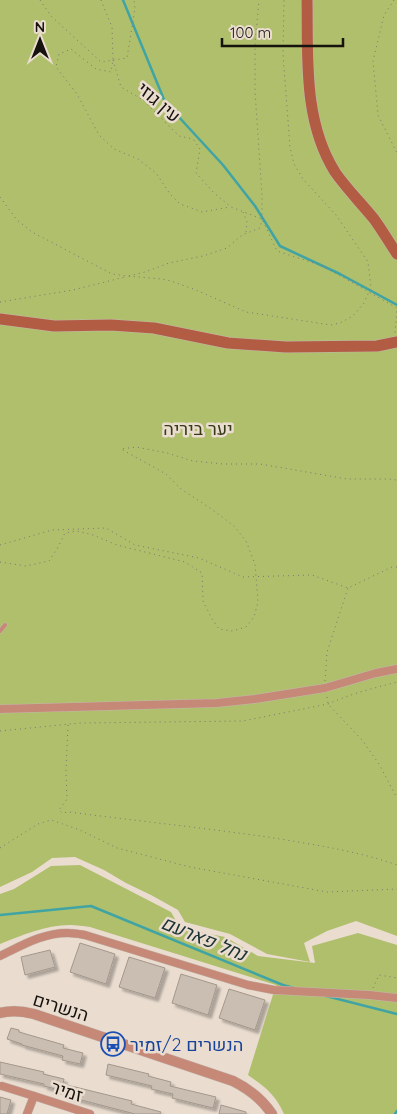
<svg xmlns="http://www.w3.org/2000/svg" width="397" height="1114" font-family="Quicksand,Heebo,sans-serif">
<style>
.green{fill:#afbf6b}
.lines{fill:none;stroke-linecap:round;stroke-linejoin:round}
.stream{stroke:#40a4a5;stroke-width:2.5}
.building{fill:#c9beb1;stroke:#a3978b;filter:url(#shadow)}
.service-casing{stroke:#c4b8ad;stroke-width:5}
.minor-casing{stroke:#c4b8ad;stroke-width:9}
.tertiary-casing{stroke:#c4b8ad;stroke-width:11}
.secondary-casing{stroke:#c4b8ad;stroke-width:12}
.path{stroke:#80776f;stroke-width:1;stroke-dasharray:1 4;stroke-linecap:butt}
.service{stroke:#c68978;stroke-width:4}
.minor{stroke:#c68978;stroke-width:8}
.tertiary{stroke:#c68978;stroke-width:10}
.secondary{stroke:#b35c44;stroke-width:11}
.labels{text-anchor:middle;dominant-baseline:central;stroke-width:5;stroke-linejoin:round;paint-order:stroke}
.street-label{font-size:18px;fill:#16120e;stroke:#eaddd0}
.park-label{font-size:18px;fill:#353b16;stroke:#eaddd0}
.transit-label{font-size:18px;fill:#164399;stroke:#eaddd0;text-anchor:start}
.water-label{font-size:19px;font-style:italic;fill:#1b3233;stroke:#eaddd0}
</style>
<defs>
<filter id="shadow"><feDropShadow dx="3.5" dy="3.5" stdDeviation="1" flood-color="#0004"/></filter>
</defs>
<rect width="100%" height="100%" fill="#eaddd0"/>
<g class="green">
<path d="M0,0H397V936L356,921L327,931L304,943L310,962L267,954L230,934L185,922L178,910L151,895L126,883L104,870L75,857L52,858L32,872L0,887Z"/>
<path d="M80,865L171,912L180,928L225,937L258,956L315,963L312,946L358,933L397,945V1114H284C275,1094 265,1087 248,1075L276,985L90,927C83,926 76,925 70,925C45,925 23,935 0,944V894L14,889L51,866Z"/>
</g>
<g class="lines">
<g class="stream">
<path d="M123,0L165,102L223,165L255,206L280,246L340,274L397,305"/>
<path d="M0,915L91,906L283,985L294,988"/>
<path d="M326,996L397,1014"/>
<path d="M395,1114L397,1111"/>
</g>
</g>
<g class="building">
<path d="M80,943L115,954L106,984L70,972Z"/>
<path d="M50,950L55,967L25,975L21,957Z"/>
<path d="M129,957L165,968L155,998L119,987Z"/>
<path d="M181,974L217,985L208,1015L172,1003Z"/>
<path d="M229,989L265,1000L255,1030L219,1018Z"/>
<path d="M11,1028L19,1030V1032L64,1045L63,1048L83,1053L80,1064L62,1060L63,1056L22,1045V1044L7,1039Z"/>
<path d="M0,1062L44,1072L43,1074L64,1079L63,1084L132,1101L131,1104L161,1112L160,1114H135L66,1096L67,1092L44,1086V1084L0,1074Z"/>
<path d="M108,1064L149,1074L148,1076L171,1082L170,1086L216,1097L213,1108L172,1098L173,1094L151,1089L152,1086L106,1075Z"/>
<path d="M0,1097L11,1100L7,1114H0Z"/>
<path d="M221,1105L246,1112V1114H219Z"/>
</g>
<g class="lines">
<g class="service-casing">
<path id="service" d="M0,631L5,625"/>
</g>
<g class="minor-casing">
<g id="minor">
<path d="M0,709L217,703L255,699L325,688L376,673L397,669"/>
<path d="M0,956C21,946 44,932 69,933C74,933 79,934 85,935L248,985L274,990L369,995L397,998"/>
<path d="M2,1086L34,1096"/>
<path d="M27,1114L34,1096L90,1114"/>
</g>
</g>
<g class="tertiary-casing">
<path id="tertiary" d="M0,1013C12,1010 22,1011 34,1014L233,1081C249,1089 262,1099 272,1114"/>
</g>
<g class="secondary-casing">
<g id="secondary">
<path d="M307,0C308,57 303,121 335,172C346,188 361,203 374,219C382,230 389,242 397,254"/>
<path d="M0,319L54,326L111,325L154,328L228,343L286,347L377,346L397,342"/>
</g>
</g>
<g class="path">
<path d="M40,0L51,16L101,62L127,58L135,8L134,0"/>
<path d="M101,0L112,27L113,60L111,72L96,69L71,49L59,54L56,67L77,94L99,135L114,149L138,159L156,173L170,194L180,204L202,212L230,207"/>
<path d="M394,0L384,15L373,61L378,115L397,153"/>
<path d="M113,60L121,87L143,100L179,136L193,139L200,149L196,173L214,193L231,207L262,219L277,251L323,266L397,308L395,333"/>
<path d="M0,197L17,220L32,232L112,274L127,276L162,279L171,281L196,290L246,312L331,325L340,323L353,316L364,303L371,287L368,262L336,215L303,179L294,164L290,147L283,54L284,0"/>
<path d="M243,212L247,222L246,232"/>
<path d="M129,276L145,272L169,263L203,256L227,248L242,235L260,228L262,219V196L255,91V44L259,0"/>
<path d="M0,302L73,290L125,277"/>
<path d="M0,545L52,530L106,528L135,545L199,558L243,577L312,575L348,588L392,567H397"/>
<path d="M0,562L26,566L49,561L57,549L65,533L77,531L93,535L117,545L185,562L202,573L203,601L212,619L219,629L232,631L246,627L254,617L258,602L255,564L246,541L234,526L210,508L181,489L166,474L121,449L136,447L167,453L193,461L223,464H260L347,479H389L397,480"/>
<path d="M325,681L327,652L348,588"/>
<path d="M327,697L328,704L362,740L379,764L397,798"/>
<path d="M68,725L66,770L67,799L59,810L62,813L69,812C138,821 206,828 274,838C316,845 357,851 397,865"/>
<path d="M0,731L80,723L243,721L328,704C350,694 374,688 397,682"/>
<path d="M0,848L38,824L51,820L80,830L117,848L190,867L327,892L397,889"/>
<path d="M373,988L379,975L397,978"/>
</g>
<use href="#service" class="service"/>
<use href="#minor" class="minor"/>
<use href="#tertiary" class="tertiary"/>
<use href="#secondary" class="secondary"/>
</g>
<defs>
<g id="bus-ring" transform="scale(1.25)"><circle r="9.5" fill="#eaddd0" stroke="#1a4fb4" stroke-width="1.5"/><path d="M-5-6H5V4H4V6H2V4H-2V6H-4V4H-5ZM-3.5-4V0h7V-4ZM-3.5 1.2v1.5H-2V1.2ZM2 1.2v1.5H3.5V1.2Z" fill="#1a4fb4"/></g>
</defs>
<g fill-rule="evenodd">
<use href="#bus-ring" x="113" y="1044"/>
</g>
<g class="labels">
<g class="street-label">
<text transform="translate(159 102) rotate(41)">עין גוזי</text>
<text transform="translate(61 1007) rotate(17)">הנשרים</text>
<text transform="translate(67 1091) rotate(18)">זמיר</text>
</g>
<g class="park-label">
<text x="198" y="428">יער ביריה</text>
</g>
<g class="transit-label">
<text x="130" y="1044">הנשרים 2/זמיר</text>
</g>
<g class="water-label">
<text transform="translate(204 938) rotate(22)">נחל פארעם</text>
</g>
</g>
<g transform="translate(40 40)" stroke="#eaddd0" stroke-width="4" paint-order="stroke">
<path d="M0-4L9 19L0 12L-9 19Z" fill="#16120e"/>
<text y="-8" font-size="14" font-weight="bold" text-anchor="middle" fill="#16120e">N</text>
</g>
<path d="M222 38v8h121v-8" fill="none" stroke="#16120e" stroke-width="2.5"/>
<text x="230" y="38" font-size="15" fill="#16120e" stroke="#eaddd0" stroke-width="4" paint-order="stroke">100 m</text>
</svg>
